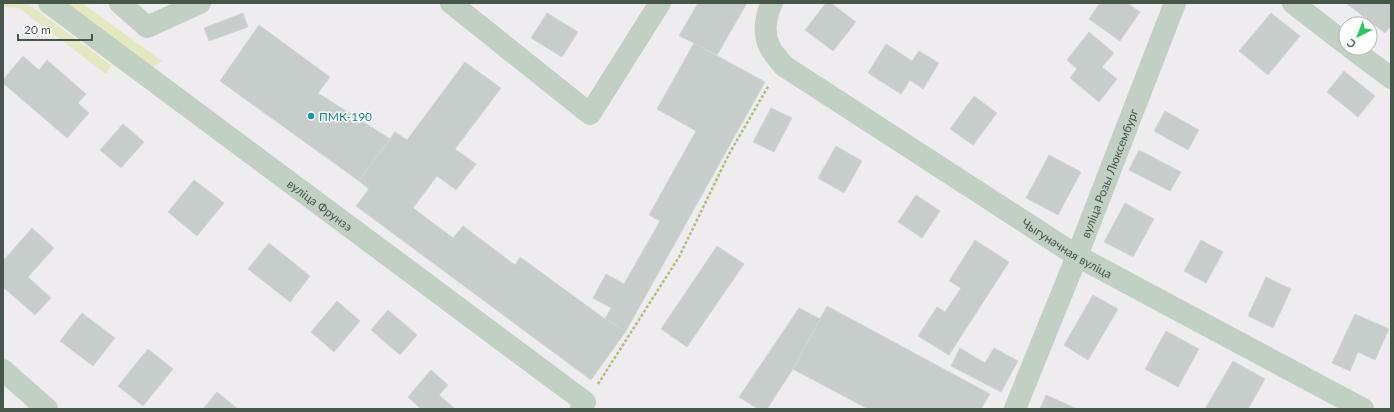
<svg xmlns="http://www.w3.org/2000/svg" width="1394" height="412" font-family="Lato,sans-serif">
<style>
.green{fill:#e3e8be}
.building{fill:#c6cdca;stroke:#d0d7d3}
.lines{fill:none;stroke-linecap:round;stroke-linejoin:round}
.path{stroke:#b0c27a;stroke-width:2.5;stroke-dasharray:3 2;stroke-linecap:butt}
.minor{stroke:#c0d0c3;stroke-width:22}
.culture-dot{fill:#0f9aa8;stroke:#fff;stroke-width:1.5}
.labels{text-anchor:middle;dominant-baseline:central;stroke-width:3;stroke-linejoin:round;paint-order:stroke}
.culture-label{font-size:12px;fill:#0d838f;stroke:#fff;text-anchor:start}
.street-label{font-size:12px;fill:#46574a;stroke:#fff}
</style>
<rect width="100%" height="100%" fill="#eeecee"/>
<g class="green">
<path d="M3,3H27L111,65L106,74L19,8L3,7Z"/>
<path d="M62,3H82L162,61L151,68Z"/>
</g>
<g class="building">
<path d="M698,3H747L717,55L694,43L679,36Z"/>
<path d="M826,3H831L856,22L833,51L805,30Z"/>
<path d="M1100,3H1127L1140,12L1120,41L1089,19Z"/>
<path d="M1346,3H1391V26L1385,33Z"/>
<path d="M243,13L248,27L209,41L204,28Z"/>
<path d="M547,13L578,32L562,57L531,38Z"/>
<path d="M1271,13L1300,36L1268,75L1239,51Z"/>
<path d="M259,25L330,77L318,93L390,139L359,181L220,81Z"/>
<path d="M1089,32L1114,53L1102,67L1117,79L1099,102L1070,78L1077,69L1067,60Z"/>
<path d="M694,43L765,82L626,331L605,319L611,308L593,298L606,274L624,284L660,221L649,215L696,131L657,109Z"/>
<path d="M886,44L912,61L919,51L939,63L923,89L910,80L901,94L868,73Z"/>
<path d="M23,56L39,70L47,60L86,94L78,103L89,113L67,138L3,83V80Z"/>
<path d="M465,62L501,88L455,149L476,164L456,190L437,176L413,208L453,238L463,226L515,265L520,257L605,319L626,331L591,380L356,206L369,189L359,181L395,132L407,140Z"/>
<path d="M1344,71L1375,96L1358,117L1327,92Z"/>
<path d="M974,96L997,113L973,145L950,129Z"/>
<path d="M771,108L792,118L774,152L753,142Z"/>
<path d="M1165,111L1199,130L1188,150L1154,131Z"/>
<path d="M123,124L144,142L121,168L100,150Z"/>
<path d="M836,146L862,161L844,193L818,178Z"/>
<path d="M1139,150L1181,172L1170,191L1129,170Z"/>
<path d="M1049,155L1081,172L1058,215L1026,198Z"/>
<path d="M194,180L224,203L197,236L168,212Z"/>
<path d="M916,195L940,211L922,238L898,222Z"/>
<path d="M1125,203L1154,219L1133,257L1104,242Z"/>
<path d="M32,228L54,248L28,277L51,298L35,315L3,287V261Z"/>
<path d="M975,240L1009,262L949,355L918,336L937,307L945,312L961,288L949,281Z"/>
<path d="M1201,240L1223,252L1206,283L1184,271Z"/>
<path d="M269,243L310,276L290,302L248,269Z"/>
<path d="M717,246L744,264L687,347L661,329Z"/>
<path d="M1266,277L1291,289L1273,328L1248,316Z"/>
<path d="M1093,295L1118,309L1088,360L1064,345Z"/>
<path d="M337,301L360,321L334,352L311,332Z"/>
<path d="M827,306L990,394L981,409H868L793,369Z"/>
<path d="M799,308L820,319L793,369L767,409H758L739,397Z"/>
<path d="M388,310L417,335L400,355L371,330Z"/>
<path d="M82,313L115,338L93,366L60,341Z"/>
<path d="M1355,314L1389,329L1375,360L1358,352L1350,371L1332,363Z"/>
<path d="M1166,331L1199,349L1178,387L1145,369Z"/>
<path d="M960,348L985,363L994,348L1018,361L1001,392L951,366Z"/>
<path d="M148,349L173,369L143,406L118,386Z"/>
<path d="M1233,361L1265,379L1248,409H1205Z"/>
<path d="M431,370L448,385L439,395L455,409H421L408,397Z"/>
<path d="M217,392L238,409H203Z"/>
<path d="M1046,395L1075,408V409H1040Z"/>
</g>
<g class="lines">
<path class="path" d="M598,384L679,257L729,154L769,85"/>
<g class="minor">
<path id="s1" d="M49,3L585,402L581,409"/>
<path d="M120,3L147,27L200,3"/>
<path d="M451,3L590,114L660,3"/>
<path id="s2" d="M772,3C768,10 767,16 766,24C764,43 772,52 784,66L1077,256L1363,409"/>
<path d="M1293,3L1346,44"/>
<path d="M1351,48L1391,78"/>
<path d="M3,370L47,409"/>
<path id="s3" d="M1015,409L1077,256L1175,3"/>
</g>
</g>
<circle class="culture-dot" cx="311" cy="116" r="4"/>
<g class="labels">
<g class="culture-label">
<text x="319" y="116">ПМК-190</text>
</g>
<g class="street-label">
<text stroke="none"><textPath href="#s3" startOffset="254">вуліца Розы Люксембург</textPath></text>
<text stroke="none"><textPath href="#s1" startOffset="338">вуліца Фрунзэ</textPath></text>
<text stroke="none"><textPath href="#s2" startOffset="406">Чыгуначная вуліца</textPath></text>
</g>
</g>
<rect width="1394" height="412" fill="none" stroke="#46574a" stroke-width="8"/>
<g transform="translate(1358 36) rotate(222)"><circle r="19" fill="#ffffff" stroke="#b5bcb7"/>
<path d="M0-3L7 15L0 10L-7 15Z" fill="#2cc85d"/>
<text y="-6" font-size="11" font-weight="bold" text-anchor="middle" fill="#46574a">С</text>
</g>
<path d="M18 34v6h74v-6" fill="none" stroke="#46574a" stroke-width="2"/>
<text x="24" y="34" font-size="12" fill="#46574a" stroke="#ffffff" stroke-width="3" paint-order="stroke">20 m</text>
</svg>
